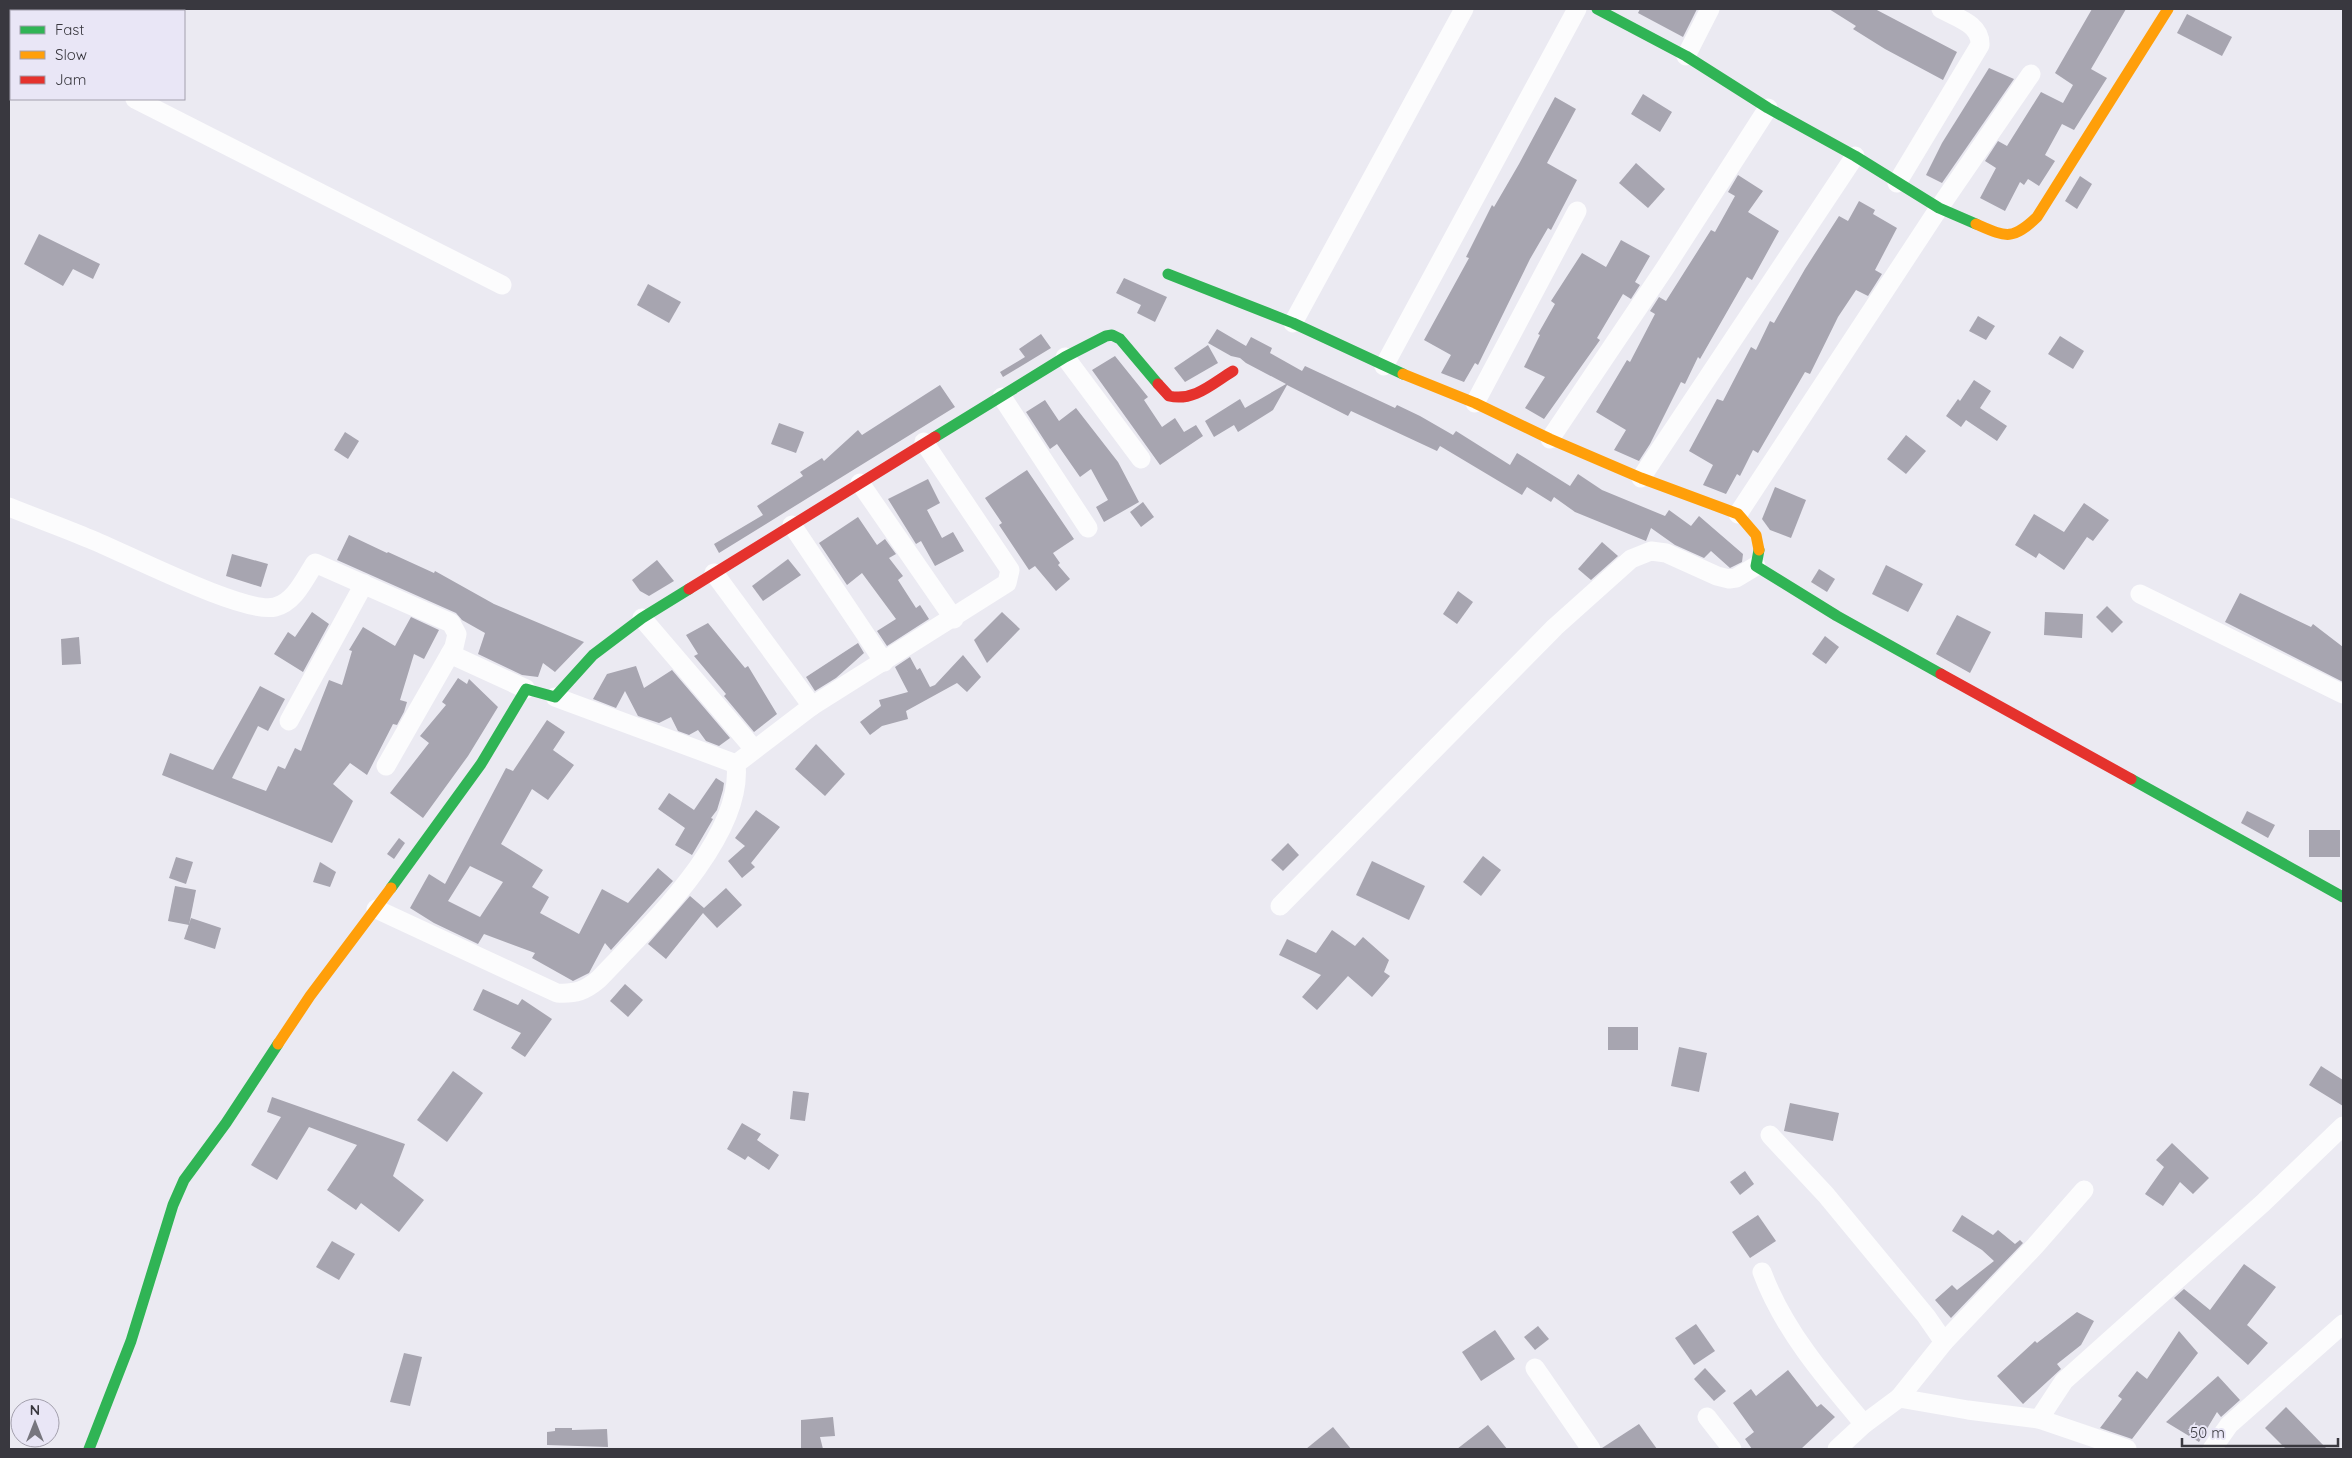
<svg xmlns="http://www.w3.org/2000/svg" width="2352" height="1458" font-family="Quicksand,sans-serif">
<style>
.building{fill:#a7a5b0;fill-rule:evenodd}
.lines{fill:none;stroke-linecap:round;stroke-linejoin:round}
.street{stroke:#fcfcfd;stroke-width:19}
.fast{stroke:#30b455;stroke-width:11}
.slow{stroke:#ff9f0a;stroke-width:11}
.jam{stroke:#e5322d;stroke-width:11}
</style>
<rect width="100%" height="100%" fill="#ebeaf2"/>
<g class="building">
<path d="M1640,9H1697L1683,37L1638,13Z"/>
<path d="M1829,9H1875L1957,52L1943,80L1885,49L1853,29L1856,26Z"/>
<path d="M2092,9H2126L2091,69L2107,78L2074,130L2062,124L2045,155L2055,161L2039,186L2028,179L2024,185L2020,182L2005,211L1980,198L1996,168L1985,161L1998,141L2007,146L2041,92L2063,103L2073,85L2055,73Z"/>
<path d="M2187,14L2232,37L2222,56L2177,33Z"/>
<path d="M1989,68L2014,79L1942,183L1926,175L1942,143Z"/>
<path d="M1643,94L1672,112L1660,132L1631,114Z"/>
<path d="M1555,97L1576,109L1547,163L1577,180L1551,230L1548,228L1530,259L1478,365L1475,363L1464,382L1441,373L1451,355L1424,340L1469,258L1466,257L1492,205L1494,207L1519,164Z"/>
<path d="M1636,163L1665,189L1648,208L1619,183Z"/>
<path d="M1738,175L1763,191L1748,212L1779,231L1752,280L1747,277L1700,359L1698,357L1685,384L1681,382L1650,444L1639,461L1614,450L1626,430L1596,412L1627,360L1630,362L1655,314L1650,311L1659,297L1666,301L1711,230L1715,232L1735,196L1728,192Z"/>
<path d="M2080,176L2092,184L2077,209L2065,201Z"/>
<path d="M1859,201L1875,210L1873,214L1897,228L1875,270L1882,274L1868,296L1856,290L1838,317L1810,374L1805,372L1758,453L1753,450L1740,476L1737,474L1726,494L1703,485L1713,465L1689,451L1717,399L1723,401L1751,347L1756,350L1770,321L1774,323L1805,269L1839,216L1848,221Z"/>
<path d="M39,234L100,264L93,279L73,269L63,286L24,264Z"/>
<path d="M1621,240L1650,256L1635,282L1640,285L1631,299L1623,294L1597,338L1600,340L1544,419L1525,408L1545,377L1524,367L1540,335L1538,334L1555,304L1551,301L1582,253L1606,267Z"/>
<path d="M1124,278L1167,297L1155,322L1137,313L1141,305L1116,293Z"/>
<path d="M648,284L681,302L669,323L637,305Z"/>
<path d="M1978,316L1995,326L1986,340L1969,331Z"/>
<path d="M1217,329L1246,346L1251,337L1272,348L1270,353L1302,371L1305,366L1395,408L1397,405L1420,416L1453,435L1456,431L1510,465L1517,453L1570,486L1578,474L1602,490L1665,516L1669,510L1691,526L1699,516L1743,554L1742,562L1730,568L1711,551L1704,558L1675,545L1651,528L1646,541L1575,512L1554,497L1551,502L1527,487L1522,495L1440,446L1437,451L1351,411L1348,416L1287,385L1273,410L1238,432L1234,425L1214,437L1205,421L1240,399L1245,408L1286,384L1246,363L1240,358L1231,356L1208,343Z"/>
<path d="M1041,334L1051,348L1003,377L1000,372L1025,357L1019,349Z"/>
<path d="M2060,336L2084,351L2073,369L2048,354Z"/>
<path d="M1208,345L1218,363L1185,382L1174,368Z"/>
<path d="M1115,356L1148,397L1144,400L1162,427L1175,418L1184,432L1196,425L1203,436L1160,465L1092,370Z"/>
<path d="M1974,380L1991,391L1980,408L2007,426L1997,441L1966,420L1961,427L1946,416L1958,399L1960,401Z"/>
<path d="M940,385L955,407L719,553L714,544L763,515L757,506L803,476L800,472L822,458L824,461L858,430L862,435Z"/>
<path d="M1045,400L1059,421L1076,408L1118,462L1139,502L1104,522L1096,507L1108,500L1091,469L1080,477L1057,444L1050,449L1026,412Z"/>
<path d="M779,423L804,432L796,453L771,444Z"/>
<path d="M345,432L359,441L348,459L334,450Z"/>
<path d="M1906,435L1926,451L1906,474L1887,459Z"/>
<path d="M1027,470L1074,539L1053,553L1060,563L1058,565L1070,579L1056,591L1035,566L1029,570L999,525L1002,523L985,498Z"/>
<path d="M928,479L940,503L927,510L942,538L953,532L964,551L935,566L921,541L916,544L888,499Z"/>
<path d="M1775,487L1806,500L1791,538L1770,530L1762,519Z"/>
<path d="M1143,502L1154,517L1141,527L1130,512Z"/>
<path d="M2084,503L2109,520L2093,541L2087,537L2064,570L2039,553L2036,558L2015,545L2034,514L2064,532Z"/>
<path d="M858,517L877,545L885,539L896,554L889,558L903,576L898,580L916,608L920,605L929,619L887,646L877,631L896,619L862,573L847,585L819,543Z"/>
<path d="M349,535L387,553L388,552L434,573L435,571L494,604L584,642L555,672L543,663L538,677L522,675L478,654L485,633L462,620L456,613L337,560Z"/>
<path d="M1602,542L1618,556L1591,580L1578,569Z"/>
<path d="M232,554L268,564L261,587L226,576Z"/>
<path d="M788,559L801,575L763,601L752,586Z"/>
<path d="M657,560L674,581L649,596L640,591L632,580Z"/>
<path d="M1886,565L1923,584L1908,612L1872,594Z"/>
<path d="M1819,569L1835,579L1827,592L1811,582Z"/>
<path d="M1458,591L1473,602L1457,624L1443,614Z"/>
<path d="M2240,593L2311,627L2313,624L2343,647V682L2225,622Z"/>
<path d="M2107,606L2123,622L2112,633L2096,617Z"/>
<path d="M312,612L329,624L303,672L274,654L288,632L295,637Z"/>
<path d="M1002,612L1020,629L987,663L974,640Z"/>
<path d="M2045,612L2083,614L2082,638L2044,635Z"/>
<path d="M1957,615L1991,632L1970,673L1936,654Z"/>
<path d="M411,617L439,630L424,659L414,654L400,700L407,702L404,712L397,725L393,724L367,775L350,763L333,784L353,801L332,843L162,775L170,753L213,770L260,686L285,699L268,731L258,726L232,778L266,791L278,766L285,769L295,748L301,751L329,680L342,685L352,651L349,650L363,627L395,646Z"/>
<path d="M708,623L745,668L748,666L777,714L754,732L724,696L726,694L694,656L698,654L686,635Z"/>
<path d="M1825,636L1839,647L1826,664L1812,654Z"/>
<path d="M79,637L81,664L62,665L61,639Z"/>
<path d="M858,643L864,653L836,678L815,691L806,677Z"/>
<path d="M963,655L981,677L967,692L957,683L906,711L908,719L882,726L870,735L860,722L881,706L879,700L908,692L895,667L910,657L917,670L920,668L930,687L935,685Z"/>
<path d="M636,666L644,688L672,670L730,738L719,746L706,741L698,730L689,735L678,731L671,717L659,723L638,716L625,691L616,708L593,699L607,674Z"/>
<path d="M458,678L467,684L469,679L498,707L468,756L423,818L390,793L429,743L420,736L446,705L442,702Z"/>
<path d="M547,720L565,732L553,750L574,765L548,800L532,789L501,844L543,870L532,887L549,897L540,913L579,934L602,889L628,903L658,868L673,881L611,950L605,943L589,973L573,981L532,958L535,953L484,934L478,944L434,923L410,908L429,874L445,884L506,768L513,771ZM470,866L503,882L480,917L448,901Z"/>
<path d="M816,744L845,774L825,796L795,769Z"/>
<path d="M716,778L724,783L723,790L717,810L711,818L713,819L692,855L675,845L685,828L658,809L669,793L694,810Z"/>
<path d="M756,810L780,827L751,863L755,867L742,878L728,861L745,846L735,838Z"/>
<path d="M2247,811L2275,825L2268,838L2241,823Z"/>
<rect x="2309" y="830" width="31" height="27"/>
<path d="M399,838L405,843L394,859L387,854Z"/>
<path d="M1288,843L1299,855L1283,871L1271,860Z"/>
<path d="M1483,856L1501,870L1481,896L1463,882Z"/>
<path d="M176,857L193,862L186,884L169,878Z"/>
<path d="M1372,861L1425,886L1409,920L1356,895Z"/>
<path d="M320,862L336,872L330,887L313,882Z"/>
<path d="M175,886L196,890L189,925L168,921Z"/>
<path d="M726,888L742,905L717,928L703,913L666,959L648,944L690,896L704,908Z"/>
<path d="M191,918L221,928L215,949L184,939Z"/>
<path d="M1332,930L1355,946L1363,937L1389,960L1384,972L1390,976L1372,997L1348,976L1317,1010L1302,997L1321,975L1279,955L1287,939L1316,953Z"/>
<path d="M625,984L643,1000L628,1017L610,1001Z"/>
<path d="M483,989L518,1005L522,999L552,1019L525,1057L511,1048L521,1033L473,1010Z"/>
<rect x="1608" y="1027" width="30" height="23"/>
<path d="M1679,1047L1707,1053L1699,1092L1671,1086Z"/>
<path d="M2321,1066L2343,1080V1106L2309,1085Z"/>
<path d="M453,1071L483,1093L447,1142L417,1120Z"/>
<path d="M793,1091L809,1093L805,1121L790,1119Z"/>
<path d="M272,1097L405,1144L393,1176L424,1200L399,1232L361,1203L356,1210L327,1190L357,1145L309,1127L277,1180L251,1165L281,1117L267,1112Z"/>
<path d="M1790,1103L1839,1113L1833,1141L1784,1131Z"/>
<path d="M742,1123L761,1134L757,1140L779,1155L769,1170L748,1156L745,1160L727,1149Z"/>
<path d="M2172,1143L2209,1178L2193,1194L2180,1182L2163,1206L2145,1194L2164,1167L2156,1160Z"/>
<path d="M1745,1171L1754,1184L1740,1195L1730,1182Z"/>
<path d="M1758,1215L1776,1241L1750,1258L1732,1232Z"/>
<path d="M1962,1215L1993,1235L1998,1230L2015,1244L2020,1240L2023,1243L1951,1318L1935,1300L1952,1285L1957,1290L1994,1261L1982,1250L1952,1231Z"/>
<path d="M332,1241L355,1254L339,1280L316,1267Z"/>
<path d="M2244,1264L2276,1287L2247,1325L2268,1343L2248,1365L2174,1298L2184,1289L2210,1310Z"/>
<path d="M2077,1312L2094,1321L2081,1345L2057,1364L2061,1369L2023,1404L1997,1376L2035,1341L2037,1343Z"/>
<path d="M1696,1324L1715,1351L1694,1365L1675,1338Z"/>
<path d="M1538,1326L1549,1339L1535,1350L1524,1337Z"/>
<path d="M1495,1330L1515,1359L1481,1381L1462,1352Z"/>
<path d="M2179,1331L2198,1353L2132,1439L2100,1428L2122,1399L2118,1396L2137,1371L2147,1379Z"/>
<path d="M404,1353L422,1357L410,1406L390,1402Z"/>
<path d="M1705,1368L1726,1391L1714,1401L1694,1379Z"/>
<path d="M1788,1370L1817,1407L1821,1404L1835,1417L1801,1449H1752L1745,1439L1754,1432L1733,1403L1751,1389L1756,1396Z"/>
<path d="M2218,1376L2240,1400L2221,1417L2217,1412L2199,1442L2166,1422Z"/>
<path d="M2286,1407L2327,1449H2286L2265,1428Z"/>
<path d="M833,1417L835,1436L820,1437L823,1449H801V1420Z"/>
<path d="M1639,1424L1657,1449H1602V1448Z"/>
<path d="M1488,1425L1507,1449H1457Z"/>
<path d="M1333,1427L1351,1449H1306Z"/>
<path d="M555,1428H572V1430L607,1429L608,1447L547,1445V1432L555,1431Z"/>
</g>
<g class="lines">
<g class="street">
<path d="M20,11L21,9"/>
<path d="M9,33L11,28"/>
<path d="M1686,56L1710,9"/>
<path d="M135,99L502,285"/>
<path d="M1897,183L1980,45C1981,24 1957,18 1941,9"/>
<path d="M1293,323L1464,9"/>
<path d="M1065,357L1141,459"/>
<path d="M1384,366L1577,9"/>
<path d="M1002,397L1088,528"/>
<path d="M1475,403L1577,211"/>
<path d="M1550,439L1665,268L1768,108"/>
<path d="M1641,478L1855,156"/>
<path d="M860,483L954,619"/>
<path d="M9,507C36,518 64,528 90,539C125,553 245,615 275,607C295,602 305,578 315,563L451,623L457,634L454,647L386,766"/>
<path d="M1738,514L1939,208L2031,74"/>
<path d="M792,525L884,662"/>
<path d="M714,573L812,706"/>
<path d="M2140,594L2343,694"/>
<path d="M642,618L754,749"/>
<path d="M450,654L526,689"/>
<path d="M555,697L736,764"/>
<path d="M289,721L364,584"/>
<path d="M1280,906L1555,627L1631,559L1651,551L1666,553L1717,576L1729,579L1736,578L1756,566"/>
<path d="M376,909L557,993C576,994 585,991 599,979C646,929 744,838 736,764L812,706L1007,583L1010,570L924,442"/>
<path d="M1770,1135L1826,1195L1926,1316L1944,1342L1899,1398"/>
<path d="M1762,1272C1783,1329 1824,1377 1864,1424"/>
<path d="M1944,1342L2035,1246L2084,1190"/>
<path d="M1535,1368L1591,1449"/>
<path d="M1707,1417L1732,1449"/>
<path d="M2039,1419L2064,1381L2263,1203L2343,1126"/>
<path d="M1837,1449L1864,1424L1899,1398L1968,1410L2039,1419L2127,1449"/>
<path d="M2212,1449L2229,1425L2343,1324"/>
</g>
<g class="fast">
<path d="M1597,9L1686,56L1768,108L1855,156L1939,208L1976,224"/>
<path d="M1168,274L1293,323L1403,374"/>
<path d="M935,437L1065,357L1106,336L1112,335L1120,339L1158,384"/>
<path d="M1759,550L1756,566L1837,616L1941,674"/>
<path d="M2131,779L2343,897"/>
<path d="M391,888L481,764L526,689L555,697L593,655L642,618L689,589"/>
<path d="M89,1449L131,1341L173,1205L184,1180L226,1123L278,1044"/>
</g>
<g class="slow">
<path d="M1976,224C2006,237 2012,241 2037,217L2168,9"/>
<path d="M1403,374L1475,403L1550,439L1641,478L1738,514L1756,535L1759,550"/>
<path d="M278,1044L310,996L391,888"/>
</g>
<g class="jam">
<path d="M1158,384L1169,396C1194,402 1213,383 1233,371"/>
<path d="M689,589L935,437"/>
<path d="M1941,674L2131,779"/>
</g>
</g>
<rect width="2352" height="1458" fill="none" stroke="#39383f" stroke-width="20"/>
<rect x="10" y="10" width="175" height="90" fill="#e9e6f6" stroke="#a3a0ad"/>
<rect x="20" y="26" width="25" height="8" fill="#30b455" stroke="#a3a0ad"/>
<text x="55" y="35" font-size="15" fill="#39383f">Fast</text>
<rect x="20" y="51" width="25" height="8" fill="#ff9f0a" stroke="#a3a0ad"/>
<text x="55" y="60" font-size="15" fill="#39383f">Slow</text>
<rect x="20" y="76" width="25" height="8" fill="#e5322d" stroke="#a3a0ad"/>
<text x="55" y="85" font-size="15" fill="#39383f">Jam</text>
<g transform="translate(35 1423)"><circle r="24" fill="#e9e6f6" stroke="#a3a0ad"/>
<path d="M0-4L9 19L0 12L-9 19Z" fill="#77767e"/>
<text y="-8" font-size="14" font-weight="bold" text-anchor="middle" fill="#39383f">N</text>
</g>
<path d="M2182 1438v8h156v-8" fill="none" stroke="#39383f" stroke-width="2.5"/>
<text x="2190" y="1438" font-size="15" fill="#39383f" stroke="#e9e6f6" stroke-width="4" paint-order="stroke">50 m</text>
</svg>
